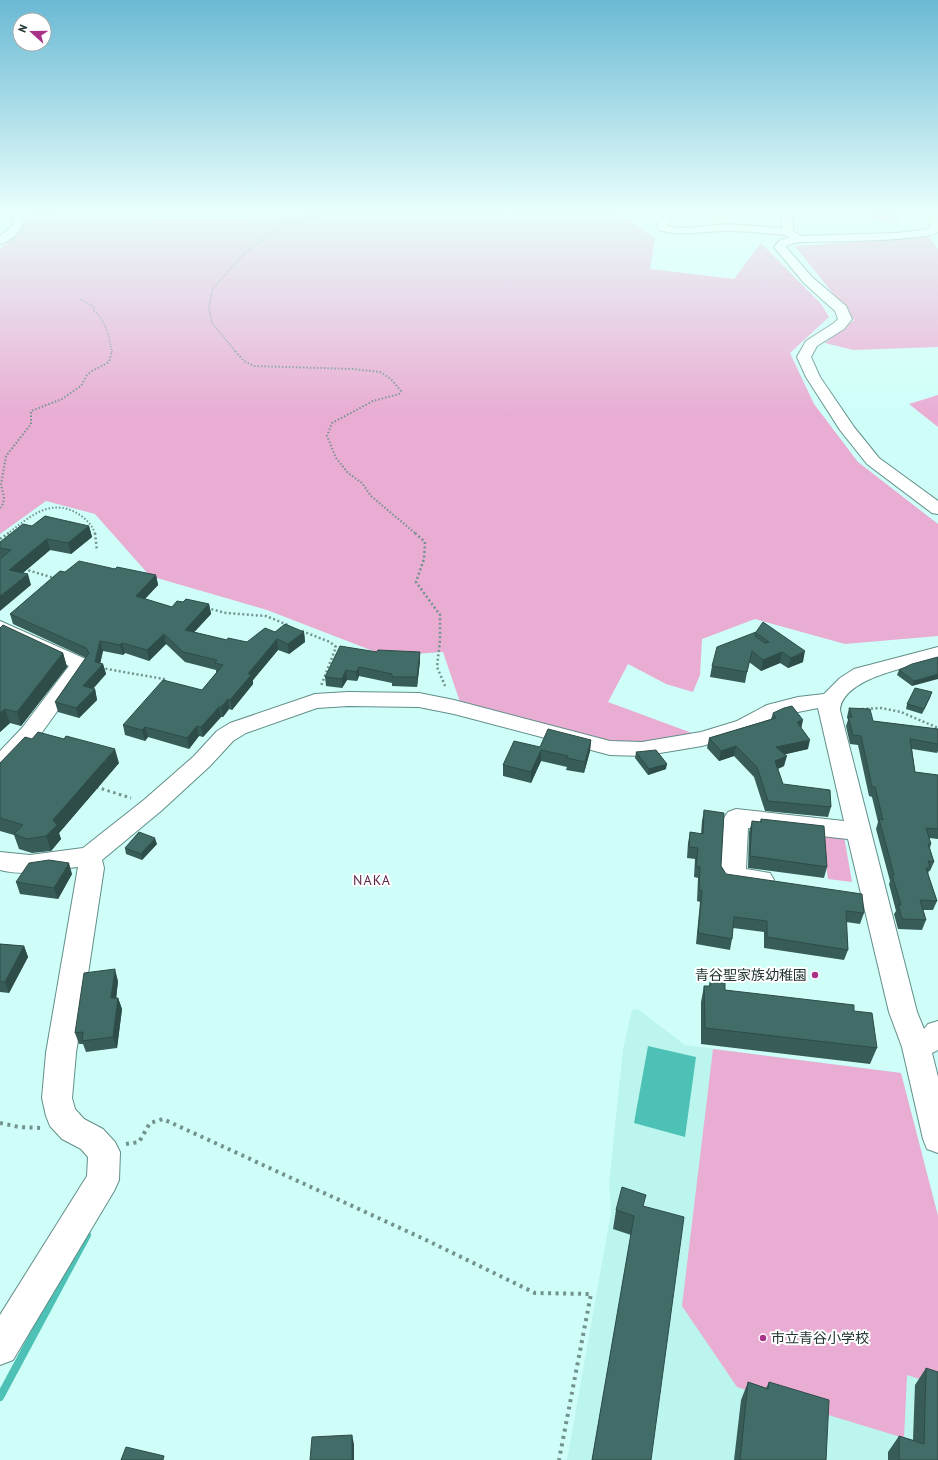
<svg xmlns="http://www.w3.org/2000/svg" width="938" height="1460" font-family="'PT Sans','Noto Sans JP',sans-serif">
<style>
.built{fill:#bcf5ed}
.green{fill:#e9acd3}
.water{fill:#4dc1b5}
.lines{fill:none;stroke-linecap:round;stroke-linejoin:round}
.stream{stroke:#4dc1b5;stroke-width:8}
.minor-casing{stroke:#628e89;stroke-width:2}
.path-far4{stroke:#72928e;stroke-width:1.5;stroke-dasharray:1 1.5;stroke-linecap:butt}
.path-far3{stroke:#72928e;stroke-width:2;stroke-dasharray:1.5 2;stroke-linecap:butt}
.path-far2{stroke:#72928e;stroke-width:2.5;stroke-dasharray:2 2.5;stroke-linecap:butt}
.path-far1{stroke:#72928e;stroke-width:3;stroke-dasharray:2.5 3.5;stroke-linecap:butt}
.path{stroke:#72928e;stroke-width:4;stroke-dasharray:3 4.5;stroke-linecap:butt}
.minor{fill:#fff;fill-rule:evenodd}
.wall{fill:#385d59}
.shaded-wall{fill:#2e4c48}
.building{fill:#416c67;stroke:#2e4c48;fill-rule:evenodd}
.poi-dot{fill:#a93289;stroke:#fff;stroke-width:1.5}
.labels{text-anchor:middle;dominant-baseline:central;stroke-width:4;stroke-linejoin:round;paint-order:stroke}
.quarter-label{font-size:14px;letter-spacing:1px;fill:#5f254e;stroke:#fff}
.near-poi-label{font-size:14px;fill:#233633;stroke:#fff;text-anchor:end}
</style>
<rect width="100%" height="100%" fill="#cffef8"/>
<path class="built" d="M638,1009L685,1045L901,1073L938,1216V1460H567L611,1212L609,1184L623,1049L632,1010Z"/>
<g class="green">
<path d="M23,210L203,221L290,215L306,210H613L655,238L650,269L734,279L761,243L821,304L829,317L790,353L814,404L858,462L938,524V636L845,644L755,619L702,639L700,675L693,692L666,684L628,664L608,702L700,736L641,744L606,743L461,705L443,652L386,656L267,610L150,576L95,514L46,501L0,534V249L21,230L27,216Z"/>
<path d="M871,210H899L898,222L870,219Z"/>
<path d="M929,237L938,249V347L853,350L825,343L854,320L795,246Z"/>
<path d="M938,395V427L909,404Z"/>
<path d="M821,834L844,836L852,882L828,879Z"/>
<path d="M713,1049L901,1073L938,1216V1385L907,1375L904,1438L737,1387L682,1306Z"/>
</g>
<path class="water" d="M648,1046L696,1057L685,1137L634,1123Z"/>
<g class="lines">
<path class="stream" d="M0,1397L87,1235"/>
<g class="minor-casing">
<g id="minor">
<path d="M2,210C17,210 17,210 24,223C20,232 10,242 0,244V236L11,227L14,223L10,216Z"/>
<path d="M667,210H677L667,225L671,227L684,228L728,224L782,228V210H792L793,231L801,236L897,233L929,229L930,227L931,210H938V232C928,241 819,242 799,242L788,245L786,247L812,277L846,306L852,319L844,329L817,346L811,357L820,377L854,427L879,458L938,501V514L932,513L867,464L840,430L806,377L797,357L806,341L834,323L838,319L835,311L804,283L774,247L780,240L789,238L785,235C766,233 746,231 727,231C703,231 682,237 659,230L657,225Z"/>
<path d="M0,621L88,660L91,664L38,738L8,770L0,773V751L22,728L69,666L0,634Z"/>
<path d="M938,647V659C911,667 843,677 840,710L917,1012L924,1029L928,1024L938,1021V1050L932,1053L938,1077V1153L927,1149L923,1139L902,1047L889,1012L848,839L748,828L746,869L770,873L774,880L770,887C756,891 738,888 724,884L720,877L724,818L728,812L736,809L844,821L818,708L783,715L753,731L702,746L642,756L610,755L454,714L419,707L348,706L317,708L246,733L233,741L210,766L161,811L102,860L104,868L76,1053L72,1098L75,1109L84,1119L103,1129L115,1142L120,1152L119,1180L114,1191L13,1360L0,1365V1315L87,1176L88,1157L81,1149L62,1139L50,1126L46,1116L42,1098L46,1053L78,867C52,869 26,877 0,870V852L30,855L83,848L145,799L194,756L217,731L230,723L315,694L348,692L419,693L454,700L610,741L642,742L701,732L737,721L767,705L798,697L824,694L840,678L854,669Z"/>
</g>
</g>
<g class="path-far4">
<path d="M80,299L94,307V311C105,318 110,339 112,352"/>
<path d="M236,352L212,323L209,308L213,288L246,252L272,232L294,221L340,210"/>
</g>
<g class="path-far3">
<path d="M235,351L244,361L254,366L353,369L380,372L391,379L401,391L399,394L373,401L332,423L327,436L336,458L348,473L362,483L371,496L416,534"/>
<path d="M0,508L3,504L4,497L1,485L6,456L31,424V411L62,399L81,386L87,375L92,371L109,362L112,351"/>
<path d="M7,534C30,517 51,496 80,515C86,519 93,526 95,534"/>
</g>
<g class="path-far2">
<path d="M95,533L97,551"/>
<path d="M415,533L425,542L424,559L416,582L440,615V640L437,667L446,688"/>
<path d="M0,539L9,533"/>
<path d="M24,569L54,578"/>
<path d="M207,608L226,613L266,616L288,625"/>
<path d="M302,631L330,642L336,647L321,686"/>
<path d="M101,668L164,679L163,681"/>
<path d="M862,709L881,708L901,712L938,728"/>
</g>
<path class="path-far1" d="M96,787L131,798"/>
<g class="path">
<path d="M0,1123L19,1127L41,1128"/>
<path d="M126,1144L139,1142L150,1123L163,1119L424,1239L535,1293L591,1294L559,1460"/>
</g>
<use href="#minor" class="minor"/>
</g>
<g class="wall">
<path d="M32,526H89L92,537L71,554L50,550L23,573L31,585L0,558V542Z"/>
<path d="M115,569L156,575L158,585L145,599L172,607L183,602L209,604L211,614L194,632L227,640L247,642L275,632H304L305,642L289,654L278,650L253,680V684L232,710L229,709L223,717H221L203,737L199,736L189,749L148,737L145,741L125,735L123,725L202,690L216,673V670L185,662L166,644L149,661L125,653L123,655L103,651L100,663L103,664L106,674L93,689H95L97,700L79,718L58,712L55,702L86,658L13,624L10,614L65,572Z"/>
<path d="M0,628L63,653L67,667L21,726L10,723L0,732Z"/>
<path d="M756,632L803,662L788,668L780,663L761,671L749,662L745,683L710,677L712,666Z"/>
<path d="M377,652H420V661L417,687L392,686V683L359,676L357,681L347,680L342,688L326,686L325,677Z"/>
<path d="M938,657L912,686L897,675L899,670Z"/>
<path d="M932,692L922,714L906,709L907,704Z"/>
<path d="M849,708L873,721L938,729V751L937,753L912,749L915,772L938,775V839L929,838L931,844L930,848L934,862L930,871H929L928,874L937,901L933,910H923L926,920L922,930L898,929L894,914L896,911L889,884L890,881L876,829L878,822L872,797L869,796L858,745L850,744L846,726L848,720L847,717Z"/>
<path d="M773,713L801,728L808,749L785,754L784,766L778,769L783,784L831,807L828,817L765,811L754,777L734,756L719,761L707,748L709,738L771,719Z"/>
<path d="M591,740L590,751L584,773L566,770L567,767L541,761L531,783L503,776V765L540,747Z"/>
<path d="M636,752L666,769L648,775L635,758Z"/>
<path d="M0,763H119L59,833L61,839L51,851L32,853L19,849L14,835L0,831Z"/>
<path d="M704,810L721,866L726,874L864,913L860,924L846,922L848,950L844,960L764,948V932L733,928L732,939L730,950L696,944L700,902L697,901L698,878L694,877L695,859L687,858L688,843L690,832L701,834L702,821Z"/>
<path d="M761,819L827,867L824,878L748,868L749,832L752,821L760,822Z"/>
<path d="M157,844L142,860L126,854L125,848Z"/>
<path d="M72,874L58,899L20,894L16,882Z"/>
<path d="M0,944L24,946L28,957L9,993L0,992Z"/>
<path d="M118,981L116,998H118L122,1009L117,1048L86,1052L83,1044H79L75,1033Z"/>
<path d="M710,982L725,990L854,1011L877,1048L870,1064L701,1044V1002L704,986H709Z"/>
<path d="M644,1206L651,1460H592L631,1235L613,1229L616,1210Z"/>
<path d="M926,1368L938,1460H888V1452L899,1436L913,1440L915,1385Z"/>
<path d="M748,1382L766,1388L769,1382L826,1460H734L741,1400Z"/>
</g>
<g class="shaded-wall">
<path d="M89,526L92,537L71,554L68,543Z"/>
<path d="M47,539L50,550L13,581L9,570Z"/>
<path d="M28,574L31,585L0,611V596Z"/>
<path d="M156,575L158,585L138,606L136,596Z"/>
<path d="M209,604L211,614L187,640L185,630Z"/>
<path d="M304,632L305,642L289,654L288,644Z"/>
<path d="M164,634L166,644L149,661L147,650Z"/>
<path d="M277,639L278,650L253,680V684L232,710L230,700L248,674Z"/>
<path d="M100,641L103,651L99,669L103,664L106,674L86,696L83,686L95,662Z"/>
<path d="M122,643L125,653L123,655L120,645Z"/>
<path d="M805,651L803,662L788,668L791,658Z"/>
<path d="M420,652V661L417,687V677Z"/>
<path d="M782,652L780,663L761,671L763,660Z"/>
<path d="M63,653L67,667L21,726L17,712Z"/>
<path d="M359,667V676L357,681L356,672Z"/>
<path d="M346,670L347,680L342,688V679Z"/>
<path d="M938,674V679L912,686L914,681Z"/>
<path d="M95,689L97,700L79,718L76,708Z"/>
<path d="M932,692L930,698L922,714L924,709Z"/>
<path d="M228,699L229,709L223,717L221,707Z"/>
<path d="M219,707L221,717L203,737L201,727Z"/>
<path d="M5,709L10,723L0,732V713Z"/>
<path d="M803,720L801,730L797,722Z"/>
<path d="M197,726L199,736L189,749L187,738Z"/>
<path d="M145,727L148,737L145,741L142,730Z"/>
<path d="M591,740L590,751L584,773L585,762Z"/>
<path d="M810,740L808,749L774,757L776,747Z"/>
<path d="M736,746L734,756L719,761L721,751Z"/>
<path d="M115,749L119,763L59,833L61,839L51,851L46,836L53,820Z"/>
<path d="M541,750V761L531,783V772Z"/>
<path d="M787,756L784,766L772,771L775,761Z"/>
<path d="M667,764L666,769L648,775L649,769Z"/>
<path d="M155,838L157,844L142,860L141,854Z"/>
<path d="M69,863L72,874L58,899L54,888Z"/>
<path d="M24,946L28,957L9,993L5,982Z"/>
<path d="M115,969L118,981L115,1010L111,998Z"/>
<path d="M118,998L122,1009L117,1048L113,1037Z"/>
<path d="M352,1435L354,1444V1460H352Z"/>
</g>
<g class="building">
<path d="M45,516L89,526L68,543L47,539L9,570L28,574L0,596V559L11,550L0,548V542L23,524L32,526Z"/>
<path d="M79,561L115,569L117,567L156,575L136,596L172,607L177,601L183,602L186,599L209,604L185,630L227,640L228,638L247,642L265,628L275,632L285,624L304,632L288,644L277,639L248,674H252L230,700L228,699L221,707H219L201,727L197,726L187,738L145,727L142,730L123,725L163,680L202,690L223,665L215,663L217,660L183,652L164,634L147,650L122,643L120,645L100,641L95,662L103,664L83,686L95,689L76,708L55,702L89,653L86,648L10,614L60,571L65,572Z"/>
<path d="M763,622L805,651L791,658L782,652L763,660L752,651L747,672L712,666L717,647L756,632ZM756,633L769,642L765,643L755,636Z"/>
<path d="M3,625L63,653L17,712L5,709L0,713V628Z"/>
<path d="M340,646L377,652L378,650L420,652L417,677H392V674L359,667L356,672L346,670L342,679L325,677Z"/>
<path d="M938,657V674L914,681L899,670L912,664Z"/>
<path d="M915,688L932,692L924,709L907,704Z"/>
<path d="M792,706L803,720L797,722L810,740L776,747L787,756L775,761L783,784L830,790L831,807L768,801L757,767L736,746L721,751L709,738L776,718L773,713L784,708Z"/>
<path d="M849,708L870,709L873,721L938,729V744L910,739L915,772L938,775V829L926,828L931,844H928L934,862L928,861L930,868H926L937,901L920,900L926,920L902,919L898,905H901L892,875H894L879,819L883,820L875,787H872L861,736L853,735L848,717H852Z"/>
<path d="M548,729L591,740L585,762L567,758L568,756L541,750L531,772L503,765L514,741L540,747Z"/>
<path d="M38,732L64,739L66,736L115,749L53,820L57,825L46,836L27,839L14,834L23,825L0,818V763L25,737L32,739Z"/>
<path d="M656,750L667,764L649,769L636,752Z"/>
<path d="M704,810L724,813L721,866L726,874L862,894L864,913L846,911L848,950L767,937V921L734,917L732,939L698,933L702,891L699,890L700,867L696,866L698,848L689,847L690,832L703,834Z"/>
<path d="M761,819L824,826L827,867L750,856L752,821L761,822Z"/>
<path d="M139,832L155,838L141,854L125,848Z"/>
<path d="M49,860L69,863L54,888L16,882L29,863Z"/>
<path d="M0,944L24,946L5,982H0Z"/>
<path d="M115,969L111,998H118L113,1037L82,1041L83,1032L75,1033L84,973Z"/>
<path d="M710,982L725,983V990L854,1005V1011L872,1013L877,1048L705,1028L704,986H710Z"/>
<path d="M622,1187L646,1195L643,1206L684,1217L651,1460H592L634,1216L616,1210Z"/>
<path d="M926,1368L938,1372V1460H899V1436L924,1444Z"/>
<path d="M748,1382L768,1389L769,1382L829,1400L826,1460H740Z"/>
<path d="M352,1435V1460H310L312,1437Z"/>
<path d="M126,1447L164,1456L163,1460H121Z"/>
</g>
<linearGradient id="sky" x2="0" y2="1"><stop stop-color="#6ab9d4"/><stop offset="0.51" stop-color="#e9fffc"/><stop offset="1" stop-color="#e9fffc" stop-opacity="0"/></linearGradient>
<rect width="938" height="415" fill="url(#sky)"/>
<g class="poi-dot">
<circle cx="815" cy="975" r="4"/>
<circle cx="763" cy="1338" r="4"/>
</g>
<g class="labels">
<g class="quarter-label">
<text x="372" y="880">NAKA</text>
</g>
<g class="near-poi-label">
<text x="807" y="975">青谷聖家族幼稚園</text>
<text x="771" y="1338" text-anchor="start">市立青谷小学校</text>
</g>
</g>
<g transform="translate(32 32) rotate(291)"><circle r="19" fill="#ffffff" stroke="#a7afad"/>
<path d="M0-3L7 15L0 10L-7 15Z" fill="#a93289"/>
<text y="-6" font-size="11" font-weight="bold" text-anchor="middle" fill="#233633">N</text>
</g>
</svg>
